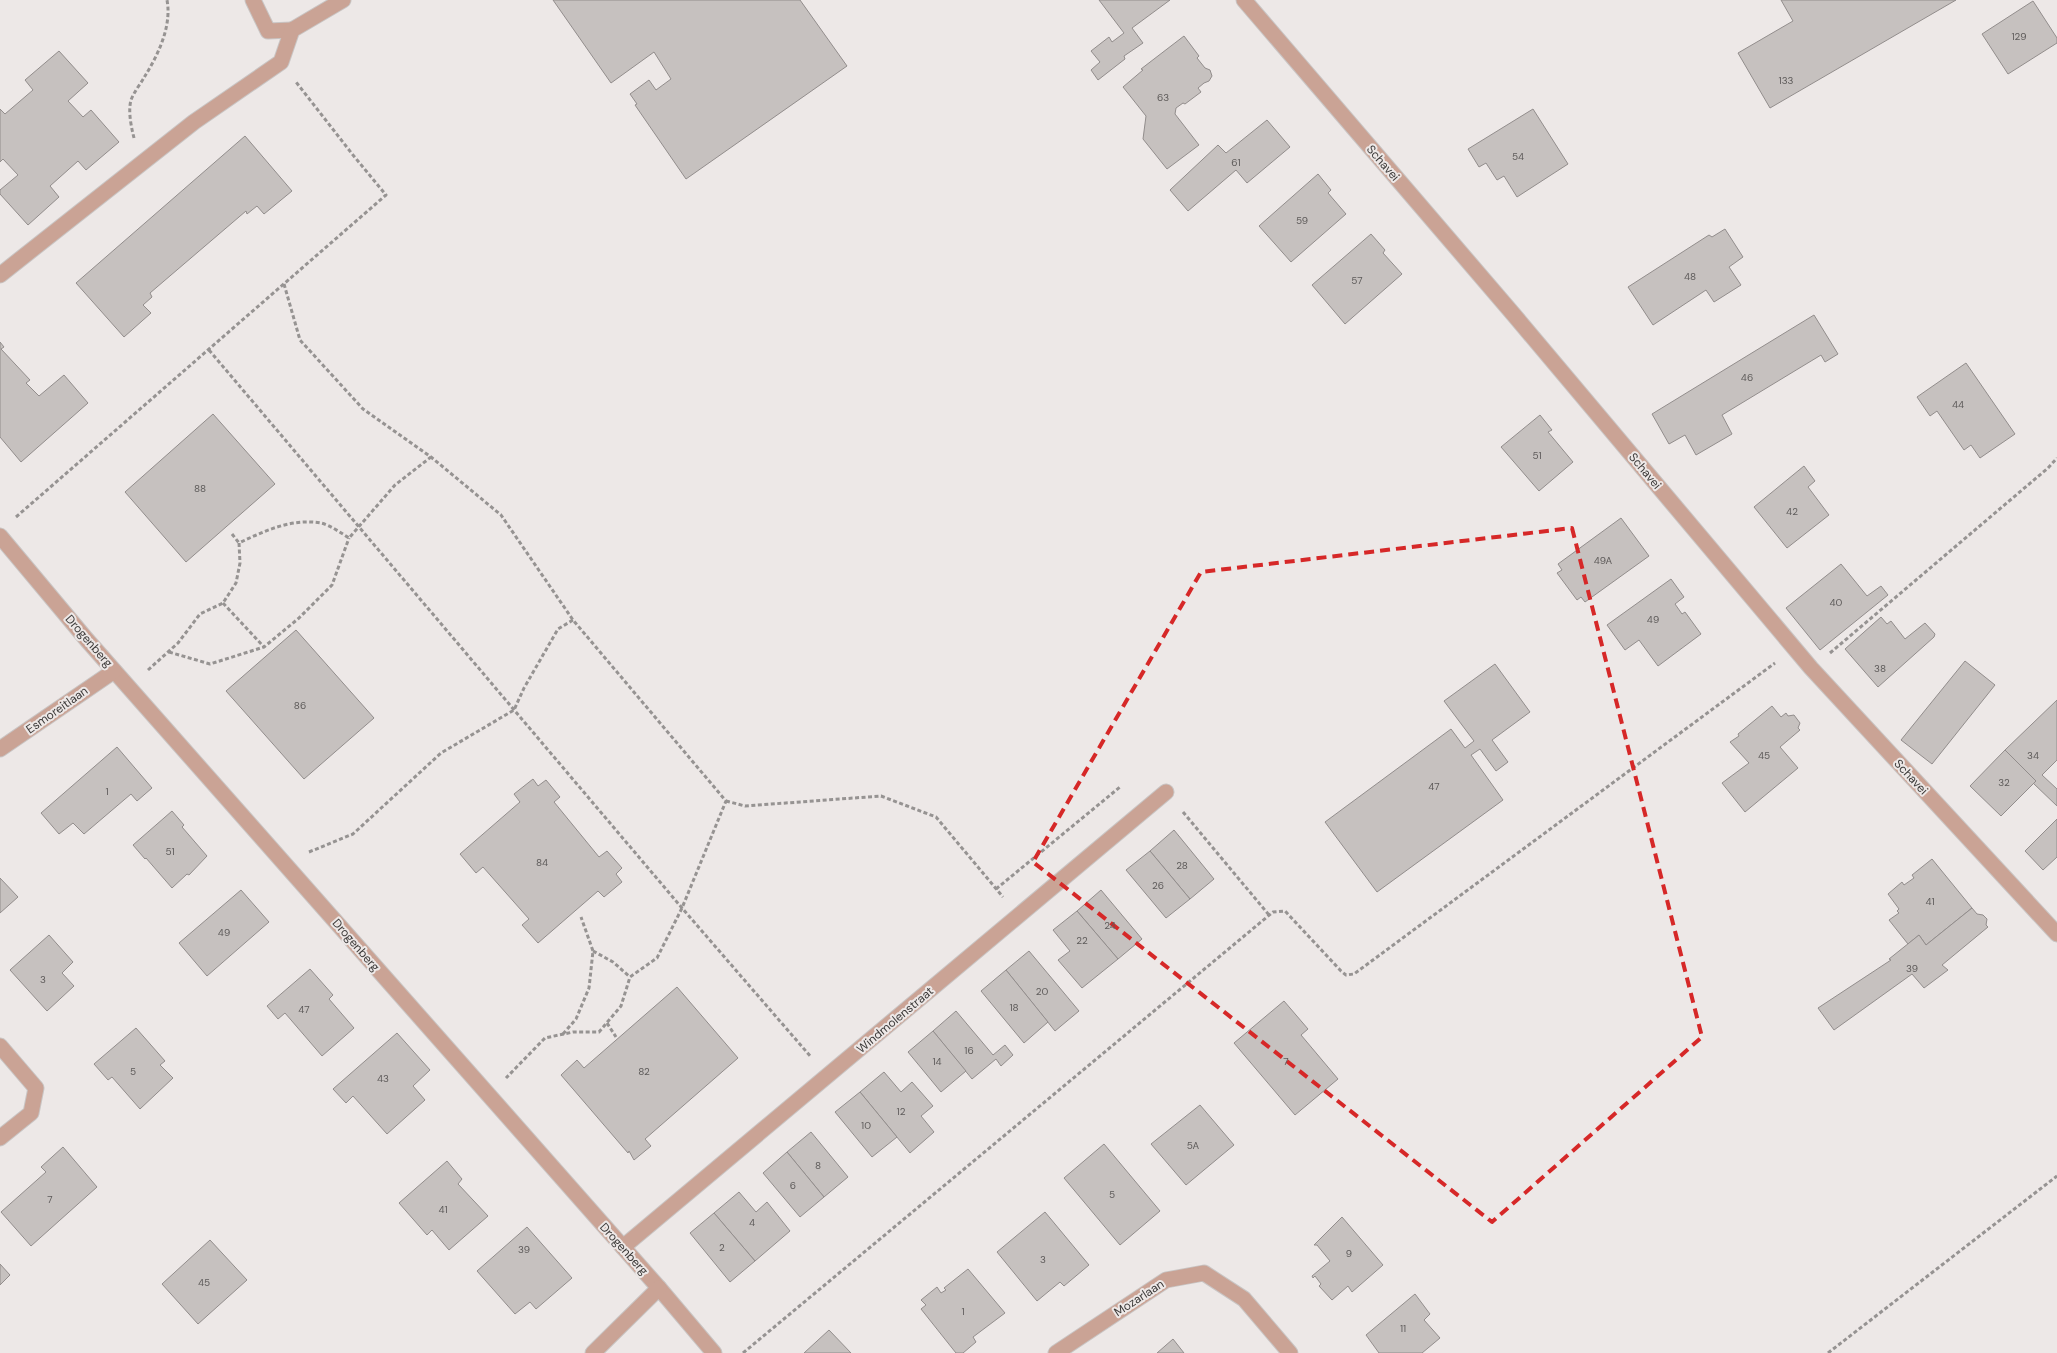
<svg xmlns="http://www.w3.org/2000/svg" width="2057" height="1353" font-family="'DM Sans',sans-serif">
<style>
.building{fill:#c6c1bf;stroke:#928d8c}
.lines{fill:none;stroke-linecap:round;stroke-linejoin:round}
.minor-casing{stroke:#c9c5c4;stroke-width:17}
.path{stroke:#969392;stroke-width:3;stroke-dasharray:4 2.5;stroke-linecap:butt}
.minor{stroke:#caa395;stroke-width:15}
.marked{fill:none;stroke:#d62828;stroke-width:4;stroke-dasharray:10 6;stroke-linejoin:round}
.labels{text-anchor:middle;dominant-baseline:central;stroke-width:4;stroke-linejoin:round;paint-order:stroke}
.number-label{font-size:10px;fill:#5e5b5a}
.street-label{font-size:12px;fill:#3b3938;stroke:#ede8e7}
</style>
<rect width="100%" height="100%" fill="#ede8e7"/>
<g class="building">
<path d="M553,0H800L847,66L686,179L635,105L637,104L630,94L649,80L656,90L671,79L654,52L611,83Z"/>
<path d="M1099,0H1170L1132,28L1143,43L1124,56L1125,59L1098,80L1091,70L1100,62L1091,51L1109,37L1112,42L1124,33Z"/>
<path d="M1781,0H1956L1770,108L1738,53L1793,21Z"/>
<path d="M2033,1L2057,38V43L2008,74L1982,34Z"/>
<path d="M1184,36L1199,56L1197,58L1205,68L1210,70L1212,76L1209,81L1204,83L1198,88L1201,92L1185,104L1183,103L1176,108L1175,114L1199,145L1167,169L1143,139L1146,116L1123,87L1143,70L1141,69Z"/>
<path d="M59,51L88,83L68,101L83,117L91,110L119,142L86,170L78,161L50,186L59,197L28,225L0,194V190L18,175L3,159L0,162V109L5,114L33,90L25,80Z"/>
<path d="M1533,109L1568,164L1517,197L1504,176L1497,180L1486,163L1479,167L1468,149Z"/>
<path d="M1267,120L1290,147L1247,183L1236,170L1188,211L1170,190L1218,145L1226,153Z"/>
<path d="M245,136L292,191L264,214L257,206L247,214L246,211L150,293L152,297L143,305L151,313L124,337L76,283Z"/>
<path d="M1318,174L1331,190L1328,193L1346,214L1291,262L1259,226Z"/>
<path d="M1725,229L1743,257L1729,267L1741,285L1714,302L1706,290L1653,325L1628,287L1709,235L1712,237Z"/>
<path d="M1371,234L1385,250L1383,253L1402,274L1345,324L1312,285Z"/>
<path d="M1814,315L1838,354L1825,362L1821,355L1722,415L1732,434L1696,455L1685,435L1669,444L1652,414Z"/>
<path d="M0,342L4,347L1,349L30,380L26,383L39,396L64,375L88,403L21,462L0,437Z"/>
<path d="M1966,363L2015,434L1980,458L1971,445L1964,450L1937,411L1930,416L1917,397Z"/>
<path d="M213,414L275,484L186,562L125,492Z"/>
<path d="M1540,415L1552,430L1548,432L1573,462L1539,491L1501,447Z"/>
<path d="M1804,466L1815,481L1808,487L1829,515L1787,548L1754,507Z"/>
<path d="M1621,518L1649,556L1585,602L1581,597L1577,600L1557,573L1562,570L1558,564Z"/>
<path d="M1841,564L1867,596L1881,586L1888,595L1820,650L1786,608Z"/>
<path d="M1671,579L1684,597L1675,604L1682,614L1685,612L1701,634L1658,666L1639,640L1625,650L1607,625Z"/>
<path d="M1881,617L1887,624L1891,621L1905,639L1925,623L1935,634L1934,637L1878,687L1845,649Z"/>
<path d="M296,630L374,718L304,779L226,691Z"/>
<path d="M1965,661L1995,685L1932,764L1901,740Z"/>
<path d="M1495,664L1530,712L1492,740L1508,762L1496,771L1480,749L1471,755L1503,800L1377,892L1325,822L1451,729L1465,748L1474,741L1444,701Z"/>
<path d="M2057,700V760L2042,775L2057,789V806L2033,783L2036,781L2005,750Z"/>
<path d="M1772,706L1781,717L1786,713L1788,716L1794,715L1800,723L1798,728L1800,730L1780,747L1798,768L1745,812L1722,783L1749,763L1730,742L1739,736L1738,734Z"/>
<path d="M117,747L152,788L137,801L131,794L84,834L73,823L59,834L41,813Z"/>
<path d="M2005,750L2036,781L2001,816L1970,786Z"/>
<path d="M533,779L538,786L546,780L560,797L554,802L599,857L607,851L622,868L616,874L622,882L604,897L598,891L538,943L522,925L529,919L483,867L476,873L460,854L520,802L514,794Z"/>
<path d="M172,811L184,825L182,827L207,856L189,875L187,874L172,888L146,858L145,859L133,845Z"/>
<path d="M2057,819V857L2043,870L2025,851Z"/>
<path d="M1174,830L1214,879L1190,899L1150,851Z"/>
<path d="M1150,851L1190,899L1166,918L1126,870Z"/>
<path d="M1932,859L1972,908L1926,945L1919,935L1908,944L1889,920L1899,913L1897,911L1899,909L1888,894L1902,882L1904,885L1914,878L1912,875Z"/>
<path d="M0,878L18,897L0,913Z"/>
<path d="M241,890L269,922L207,976L179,943Z"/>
<path d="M1101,890L1142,939L1118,959L1077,911Z"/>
<path d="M1972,908L1977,914L1983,915L1987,919L1986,925L1988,927L1942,965L1948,970L1924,988L1912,974L1834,1030L1818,1008L1891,960L1889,959L1919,935L1926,945Z"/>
<path d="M1077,911L1118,959L1082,988L1058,960L1070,951L1053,930Z"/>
<path d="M49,935L73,962L62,973L74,986L47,1011L10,970Z"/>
<path d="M1029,951L1079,1011L1055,1031L1006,970Z"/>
<path d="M310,969L333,995L329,999L354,1028L322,1056L285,1013L278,1019L267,1006Z"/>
<path d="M1006,970L1048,1022L1024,1043L981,991Z"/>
<path d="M677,987L738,1058L645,1139L651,1146L634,1160L629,1151L628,1153L561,1075L577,1060L584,1068Z"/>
<path d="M1284,1001L1308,1029L1301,1035L1338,1079L1295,1115L1234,1043Z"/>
<path d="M956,1011L993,1055L1005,1045L1013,1055L1001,1066L996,1059L972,1079L933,1031Z"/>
<path d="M136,1028L165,1061L160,1065L173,1078L140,1109L112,1077L108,1080L94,1064Z"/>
<path d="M933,1031L966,1071L941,1092L908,1052Z"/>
<path d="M397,1033L430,1070L413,1086L425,1100L387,1134L353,1096L346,1103L333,1089Z"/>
<path d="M884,1072L901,1092L912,1082L933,1106L921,1116L934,1132L910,1153L860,1092Z"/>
<path d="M860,1092L897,1137L872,1157L835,1112Z"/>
<path d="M1200,1105L1234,1145L1186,1185L1151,1144Z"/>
<path d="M811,1132L848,1177L824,1197L787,1152Z"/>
<path d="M1104,1144L1160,1211L1120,1245L1064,1178Z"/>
<path d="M63,1147L97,1187L31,1246L1,1212L46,1172L41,1167Z"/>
<path d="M787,1152L824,1197L800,1217L763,1173Z"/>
<path d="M447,1161L462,1179L458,1184L488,1216L449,1250L432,1230L427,1235L399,1203Z"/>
<path d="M739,1192L756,1212L767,1202L790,1231L755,1261L714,1213Z"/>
<path d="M1045,1212L1089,1265L1064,1286L1060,1282L1037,1301L997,1252Z"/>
<path d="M714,1213L755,1261L730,1282L690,1233Z"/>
<path d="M1342,1217L1383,1265L1352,1292L1348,1286L1332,1300L1319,1286L1321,1284L1315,1276L1313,1278L1312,1276L1330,1261L1317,1245H1314Z"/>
<path d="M527,1227L572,1278L536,1309L530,1302L515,1314L477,1271Z"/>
<path d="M210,1240L247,1280L198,1324L162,1284Z"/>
<path d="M0,1264L10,1275L0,1285Z"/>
<path d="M968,1269L1005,1313L973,1337L976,1342L963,1353H956L921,1309L926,1305L921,1300L937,1287L941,1293L946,1290L944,1288Z"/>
<path d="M1415,1294L1430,1314L1424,1320L1440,1338L1422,1353H1379L1366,1335Z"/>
<path d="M829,1330L851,1353H804Z"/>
<path d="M1173,1339L1184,1353H1157Z"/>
</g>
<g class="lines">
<g class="minor-casing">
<g id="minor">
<path d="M253,0L268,31L292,30"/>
<path d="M1244,0L1514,315L1811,668L2057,934"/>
<path d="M0,275L194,122L281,62L292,30L343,0"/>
<path d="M0,536L87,640L659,1288L714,1353"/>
<path d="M0,749L114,671"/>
<path d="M0,1046L36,1088L31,1113L0,1138"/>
<path d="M623,1247L1166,792"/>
<path d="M593,1353L659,1288"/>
<path d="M1056,1353L1166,1280L1204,1273L1244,1299L1290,1353"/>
</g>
</g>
<g class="path">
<path d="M134,138C131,126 128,111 131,100C134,92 141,83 145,76C158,55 172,26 167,0"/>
<path d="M284,284L300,340L363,409L431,457L501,515L573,620L726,801L682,908L657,958L630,977L621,1006L599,1032H573L545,1038L506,1078"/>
<path d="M209,350L682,908L811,1057"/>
<path d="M16,517L386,195L353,155L296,82"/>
<path d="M232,534L239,543"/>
<path d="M223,603L264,647"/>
<path d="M169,652L210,664L264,647L299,618L332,585L349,538"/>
<path d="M1830,653L2048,468L2057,458"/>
<path d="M148,670L178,643L200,614L223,603L236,583L240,563L239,543C264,531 292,518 321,523C330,525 341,533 349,538L395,485L431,457"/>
<path d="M726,801L745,806L881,796L936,817L1003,897"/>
<path d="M1183,812L1269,915"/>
<path d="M309,852L353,834L441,753L514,710L524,688L558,629L573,620"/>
<path d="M996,889L1120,787"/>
<path d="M593,951L613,962L630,977"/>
<path d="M607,1023L616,1037"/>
<path d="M563,1034L576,1019L589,988L593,951L581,917"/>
<path d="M743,1353L1273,912L1285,911L1341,971L1346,975L1354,974L1775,663"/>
<path d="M1828,1353L2057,1176"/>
</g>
<use href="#minor" class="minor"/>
</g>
<path class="marked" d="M1572,528L1702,1037L1492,1222L1033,862L1201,572Z"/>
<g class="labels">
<g class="number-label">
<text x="2019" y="36">129</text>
<text x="1786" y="80">133</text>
<text x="1163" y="97">63</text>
<text x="1518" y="156">54</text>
<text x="1236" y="162">61</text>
<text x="1302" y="220">59</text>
<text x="1690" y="276">48</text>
<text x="1357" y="280">57</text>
<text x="1747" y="377">46</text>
<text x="1958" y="404">44</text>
<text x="1537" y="455">51</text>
<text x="200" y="488">88</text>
<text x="1792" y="511">42</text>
<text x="1603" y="560">49A</text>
<text x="1836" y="602">40</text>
<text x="1653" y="619">49</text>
<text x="1880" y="668">38</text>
<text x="300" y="705">86</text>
<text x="1764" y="755">45</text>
<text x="2033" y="755">34</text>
<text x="2004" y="782">32</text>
<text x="1434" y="786">47</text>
<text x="107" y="791">1</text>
<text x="170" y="851">51</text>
<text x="542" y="862">84</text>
<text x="1182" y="865">28</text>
<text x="1158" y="885">26</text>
<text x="1930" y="901">41</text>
<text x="1110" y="925">24</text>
<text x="224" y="932">49</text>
<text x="1082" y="940">22</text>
<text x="1912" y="968">39</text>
<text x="43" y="979">3</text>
<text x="1042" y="991">20</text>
<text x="1014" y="1007">18</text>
<text x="304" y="1009">47</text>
<text x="969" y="1050">16</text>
<text x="937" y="1061">14</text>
<text x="1286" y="1061">7</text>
<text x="133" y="1071">5</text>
<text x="644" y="1071">82</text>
<text x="383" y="1078">43</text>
<text x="901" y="1111">12</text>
<text x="866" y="1125">10</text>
<text x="1193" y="1145">5A</text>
<text x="818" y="1165">8</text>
<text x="793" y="1185">6</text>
<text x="1112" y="1194">5</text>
<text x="50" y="1199">7</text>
<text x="443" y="1209">41</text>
<text x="752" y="1222">4</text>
<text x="722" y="1247">2</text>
<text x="524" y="1249">39</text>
<text x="1349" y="1253">9</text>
<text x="1043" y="1259">3</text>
<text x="204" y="1282">45</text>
<text x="963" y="1311">1</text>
<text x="1403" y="1328">11</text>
</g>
<g class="street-label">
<text transform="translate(1383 163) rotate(49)">Schavei</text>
<text transform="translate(1645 471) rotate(50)">Schavei</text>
<text transform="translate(89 641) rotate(49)">Drogenberg</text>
<text transform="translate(57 710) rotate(-35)">Esmoreitlaan</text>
<text transform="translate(1911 777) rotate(47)">Schavei</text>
<text transform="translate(356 945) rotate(49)">Drogenberg</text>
<text transform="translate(895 1020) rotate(-40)">Windmolenstraat</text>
<text transform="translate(624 1249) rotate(48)">Drogenberg</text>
<text transform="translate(1139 1298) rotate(-33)">Mozarlaan</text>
</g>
</g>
</svg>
